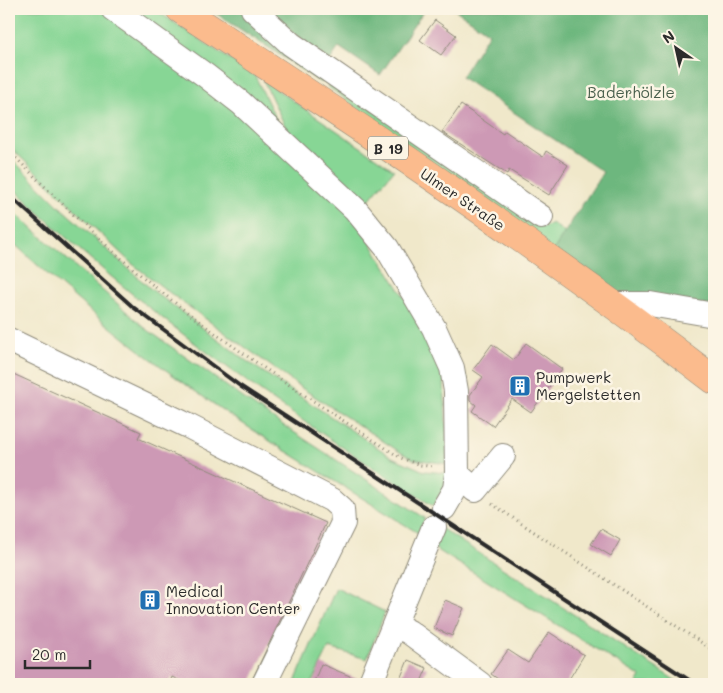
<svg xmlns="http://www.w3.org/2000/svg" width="723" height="693" font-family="Mali,sans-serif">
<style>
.green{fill:#87d695;stroke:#598060}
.forest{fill:#6db77e;stroke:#4c7154}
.building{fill:#cd99b5}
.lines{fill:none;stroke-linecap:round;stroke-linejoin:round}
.minor-casing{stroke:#8e8a7a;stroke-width:26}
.major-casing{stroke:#8e8a7a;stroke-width:29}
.path{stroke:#8e8a7a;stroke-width:3;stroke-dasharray:1 4;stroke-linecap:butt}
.minor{stroke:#fff;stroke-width:24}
.major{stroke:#fbbb8d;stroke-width:28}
.rail{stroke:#2b2b2b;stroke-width:4}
.labels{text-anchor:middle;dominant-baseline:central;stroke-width:5;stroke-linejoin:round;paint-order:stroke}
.shield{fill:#fcf5e5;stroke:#6a6863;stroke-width:1}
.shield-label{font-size:14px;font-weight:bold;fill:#2b2b2b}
.park-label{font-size:15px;fill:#475e4b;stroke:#fcf5e5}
.street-label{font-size:15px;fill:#2b2b2b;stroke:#fcf5e5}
.poi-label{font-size:15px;fill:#2b2b2b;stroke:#fcf5e5;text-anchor:start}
</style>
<rect width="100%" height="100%" fill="#fcf5e5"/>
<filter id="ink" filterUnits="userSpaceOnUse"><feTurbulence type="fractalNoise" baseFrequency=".02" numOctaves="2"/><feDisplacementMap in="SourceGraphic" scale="10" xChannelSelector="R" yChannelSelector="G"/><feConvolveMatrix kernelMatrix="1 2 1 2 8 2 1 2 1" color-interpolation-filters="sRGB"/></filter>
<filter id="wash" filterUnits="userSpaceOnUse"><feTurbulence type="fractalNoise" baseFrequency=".0096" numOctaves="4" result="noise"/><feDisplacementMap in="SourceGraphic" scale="20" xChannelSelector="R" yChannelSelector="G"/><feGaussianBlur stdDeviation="1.12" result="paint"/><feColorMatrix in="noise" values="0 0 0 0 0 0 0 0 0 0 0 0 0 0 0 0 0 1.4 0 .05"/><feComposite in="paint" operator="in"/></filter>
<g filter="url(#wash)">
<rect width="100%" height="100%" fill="#f0e8ca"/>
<g class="green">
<path d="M9,9H106L190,69L350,210L443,359L448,464L413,459L400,452L300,387L170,293L130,262L9,146Z"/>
<path d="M121,9H154L255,76L284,135Z"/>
<path d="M287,50L324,78L321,83L283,57Z"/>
<path d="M263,80L394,170L363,207L288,132Z"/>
<path d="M331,81L544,227L552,223L565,233L553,251L327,86Z"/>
<path d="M9,156L60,207L151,289L248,362L392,457L424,471L447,473L450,478L433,506C283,411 136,309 9,184Z"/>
<path d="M9,208L145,328L260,410L425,518L418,533C355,493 290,455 228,414C151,362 76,302 9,239Z"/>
<path d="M442,529L681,684H637L641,677L434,548Z"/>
<path d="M336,588L385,612L367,659L329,648L311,684H294Z"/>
</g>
<g class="forest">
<path d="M209,9H245L287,50L283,57Z"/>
<path d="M263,9H425L380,75L339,47L329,62Z"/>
<path d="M454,9H714V306L620,298L553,251L603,172L461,77L489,33Z"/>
</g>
<g id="blocks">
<g class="building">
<path d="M435,20L456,35L441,55L420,40Z"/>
<path d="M461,105L503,134L505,131L543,157L546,151L568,165L549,195L509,170L507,174L442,132Z"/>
<path d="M526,343L562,369L531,412L512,399L493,426L472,411L476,405L470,400V395L483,377L473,370L492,344L514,360Z"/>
<path d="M9,372L141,432L138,438L326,523L250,684H187L172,677L169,684H9Z"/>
<path d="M601,529L620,540L611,556L591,544Z"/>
<path d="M445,600L464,608L452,636L434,628Z"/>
<path d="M549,632L584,655L566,684H505L491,674L508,650L528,663Z"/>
<path d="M408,660L427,668L420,684H398Z"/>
<path d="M321,664L357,679V684H313Z"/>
</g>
</g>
</g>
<g filter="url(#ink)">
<use href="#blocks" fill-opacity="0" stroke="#8e8a7a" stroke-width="1"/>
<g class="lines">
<g class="minor-casing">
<g id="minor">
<path d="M113,9L205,75L241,103L355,209L387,248L434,328L452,368L456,391L457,474L455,489L444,508"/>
<path d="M253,9L291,44L541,217"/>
<path d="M615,304H650L714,315"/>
<path d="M9,340L188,426L332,500L342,509L343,523L264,684"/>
<path d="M457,474L475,490L503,456"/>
<path d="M395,625L409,632L480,684"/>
<path d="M370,684L434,527"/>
</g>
</g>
<g class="major-casing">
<path id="major" d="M180,9C361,127 542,248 714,380"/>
</g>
<g class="path">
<path d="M9,151C48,190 88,230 130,266C214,338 308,398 401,458L420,465L435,467"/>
<path d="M492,504L714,651"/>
</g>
<use href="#minor" class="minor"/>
<use href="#major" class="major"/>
<path class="rail" d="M9,195L133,307L240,386L695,684"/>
</g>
</g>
<defs>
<g id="building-square" transform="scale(1.125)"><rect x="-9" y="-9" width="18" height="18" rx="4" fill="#1f6fb2" stroke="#fcf5e5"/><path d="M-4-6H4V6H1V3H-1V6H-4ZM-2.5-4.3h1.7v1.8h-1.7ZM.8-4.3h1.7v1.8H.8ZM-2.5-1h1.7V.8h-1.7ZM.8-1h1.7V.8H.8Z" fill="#fff"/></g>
</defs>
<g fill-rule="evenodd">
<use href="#building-square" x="520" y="386"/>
<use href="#building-square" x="150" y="600"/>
</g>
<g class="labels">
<rect class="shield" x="368" y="136.5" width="40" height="23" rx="4"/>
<g class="shield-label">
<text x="388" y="148">B 19</text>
</g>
<g class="park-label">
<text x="631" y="92">Baderhölzle</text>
</g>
<g class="street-label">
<text transform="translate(463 199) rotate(34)">Ulmer Straße</text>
</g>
<g class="poi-label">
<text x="536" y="377">Pumpwerk<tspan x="536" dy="17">Mergelstetten</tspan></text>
<text x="166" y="591">Medical<tspan x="166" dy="17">Innovation Center</tspan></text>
</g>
</g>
<rect width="723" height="693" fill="none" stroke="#fcf5e5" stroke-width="30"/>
<g transform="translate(676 48) rotate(326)" stroke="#fcf5e5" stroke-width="4" paint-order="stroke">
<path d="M0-4L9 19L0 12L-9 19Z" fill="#2b2b2b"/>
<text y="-8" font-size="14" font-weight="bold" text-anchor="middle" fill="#2b2b2b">N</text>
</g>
<path d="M25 660v8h65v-8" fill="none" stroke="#2b2b2b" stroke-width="2.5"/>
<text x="32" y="660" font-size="15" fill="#2b2b2b" stroke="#fcf5e5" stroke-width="4" paint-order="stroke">20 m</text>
</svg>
